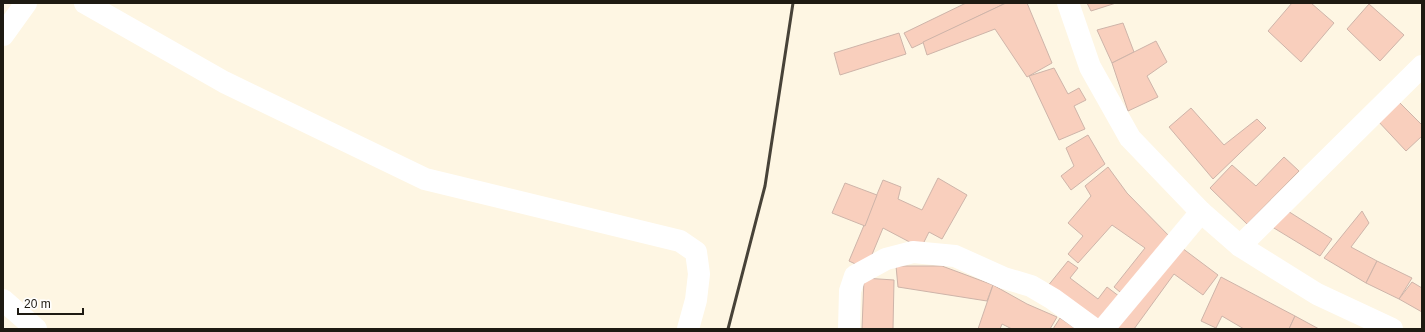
<svg xmlns="http://www.w3.org/2000/svg" width="1425" height="332" font-family="Helvetica,sans-serif">
<style>
.building{fill:#f9cfbd;stroke:#ceb4a9}
.lines{fill:none;stroke-linecap:round;stroke-linejoin:round}
.minor{stroke:#fff;stroke-width:22}
.rail{stroke:#474238;stroke-width:3}
</style>
<rect width="100%" height="100%" fill="#fef6e3"/>
<g class="building">
<path d="M966,3H1006L912,48L904,33Z"/>
<path d="M1006,3H1027L1052,63L1027,77L995,29L927,55L923,42Z"/>
<path d="M1087,3H1116L1091,11Z"/>
<path d="M1292,3H1311L1334,23L1301,62L1268,31Z"/>
<path d="M1369,4L1404,35L1380,61L1347,29Z"/>
<path d="M1123,23L1134,52L1112,63L1097,30Z"/>
<path d="M899,33L906,54L840,75L834,53Z"/>
<path d="M1156,41L1167,62L1147,76L1158,97L1128,111L1112,63Z"/>
<path d="M1054,68L1068,94L1079,88L1086,100L1074,106L1085,129L1059,140L1029,76Z"/>
<path d="M1398,101L1422,125V136L1406,151L1377,120Z"/>
<path d="M1191,108L1224,145L1257,119L1266,128L1213,179L1169,127Z"/>
<path d="M1088,135L1105,164L1071,190L1061,176L1074,166L1066,148Z"/>
<path d="M1284,157L1299,171L1247,224L1210,188L1232,165L1256,186Z"/>
<path d="M1108,167L1127,193L1173,240L1126,297L1114,287L1145,248L1112,225L1078,263L1068,254L1083,236L1068,223L1091,196L1085,186Z"/>
<path d="M938,178L967,195L942,239L929,232L921,248L883,228L866,269L849,261L883,180L901,187L898,199L922,210Z"/>
<path d="M845,183L877,195L865,226L832,213Z"/>
<path d="M1283,208L1332,239L1320,256L1269,225Z"/>
<path d="M1362,211L1369,223L1351,247L1377,261L1366,283L1324,258Z"/>
<path d="M1178,245L1218,275L1203,295L1174,274L1134,329H1114Z"/>
<path d="M1068,261L1078,268L1070,278L1098,299L1107,287L1124,300L1101,329L1047,287Z"/>
<path d="M1377,261L1412,278L1399,299L1366,283Z"/>
<path d="M896,266H942L993,285L987,301L898,287Z"/>
<path d="M1221,277L1295,316L1289,329H1244L1222,316L1216,328L1201,321Z"/>
<path d="M864,278L894,280L893,329H862Z"/>
<path d="M1412,282L1422,288V312L1399,299Z"/>
<path d="M993,285L1027,304L1057,317L1050,329H1012L1002,324L1000,329H978Z"/>
<path d="M1295,316L1319,329H1289Z"/>
<path d="M1060,318L1076,329H1053Z"/>
</g>
<g class="lines">
<g class="minor">
<path d="M85,3L224,82L425,179L680,241L696,252L699,274L696,300L688,329"/>
<path d="M1068,3L1090,67L1130,138L1201,212L1240,246L1317,294L1392,329"/>
<path d="M3,35L26,3"/>
<path d="M1240,246L1422,66"/>
<path d="M3,300L36,329"/>
<path d="M849,329L850,291L855,276L886,259L913,252L955,256L1004,278L1031,286L1053,299L1094,329"/>
<path d="M1102,329L1105,327L1201,212"/>
</g>
<path class="rail" d="M728,329L765,186L793,3"/>
</g>
<rect width="1425" height="332" fill="none" stroke="#1e1a12" stroke-width="8"/>
<path d="M18 308v6h65v-6" fill="none" stroke="#1e1a12" stroke-width="2"/>
<text x="24" y="308" font-size="12" fill="#1e1a12" stroke="#ffffff" stroke-width="3" paint-order="stroke">20 m</text>
</svg>
